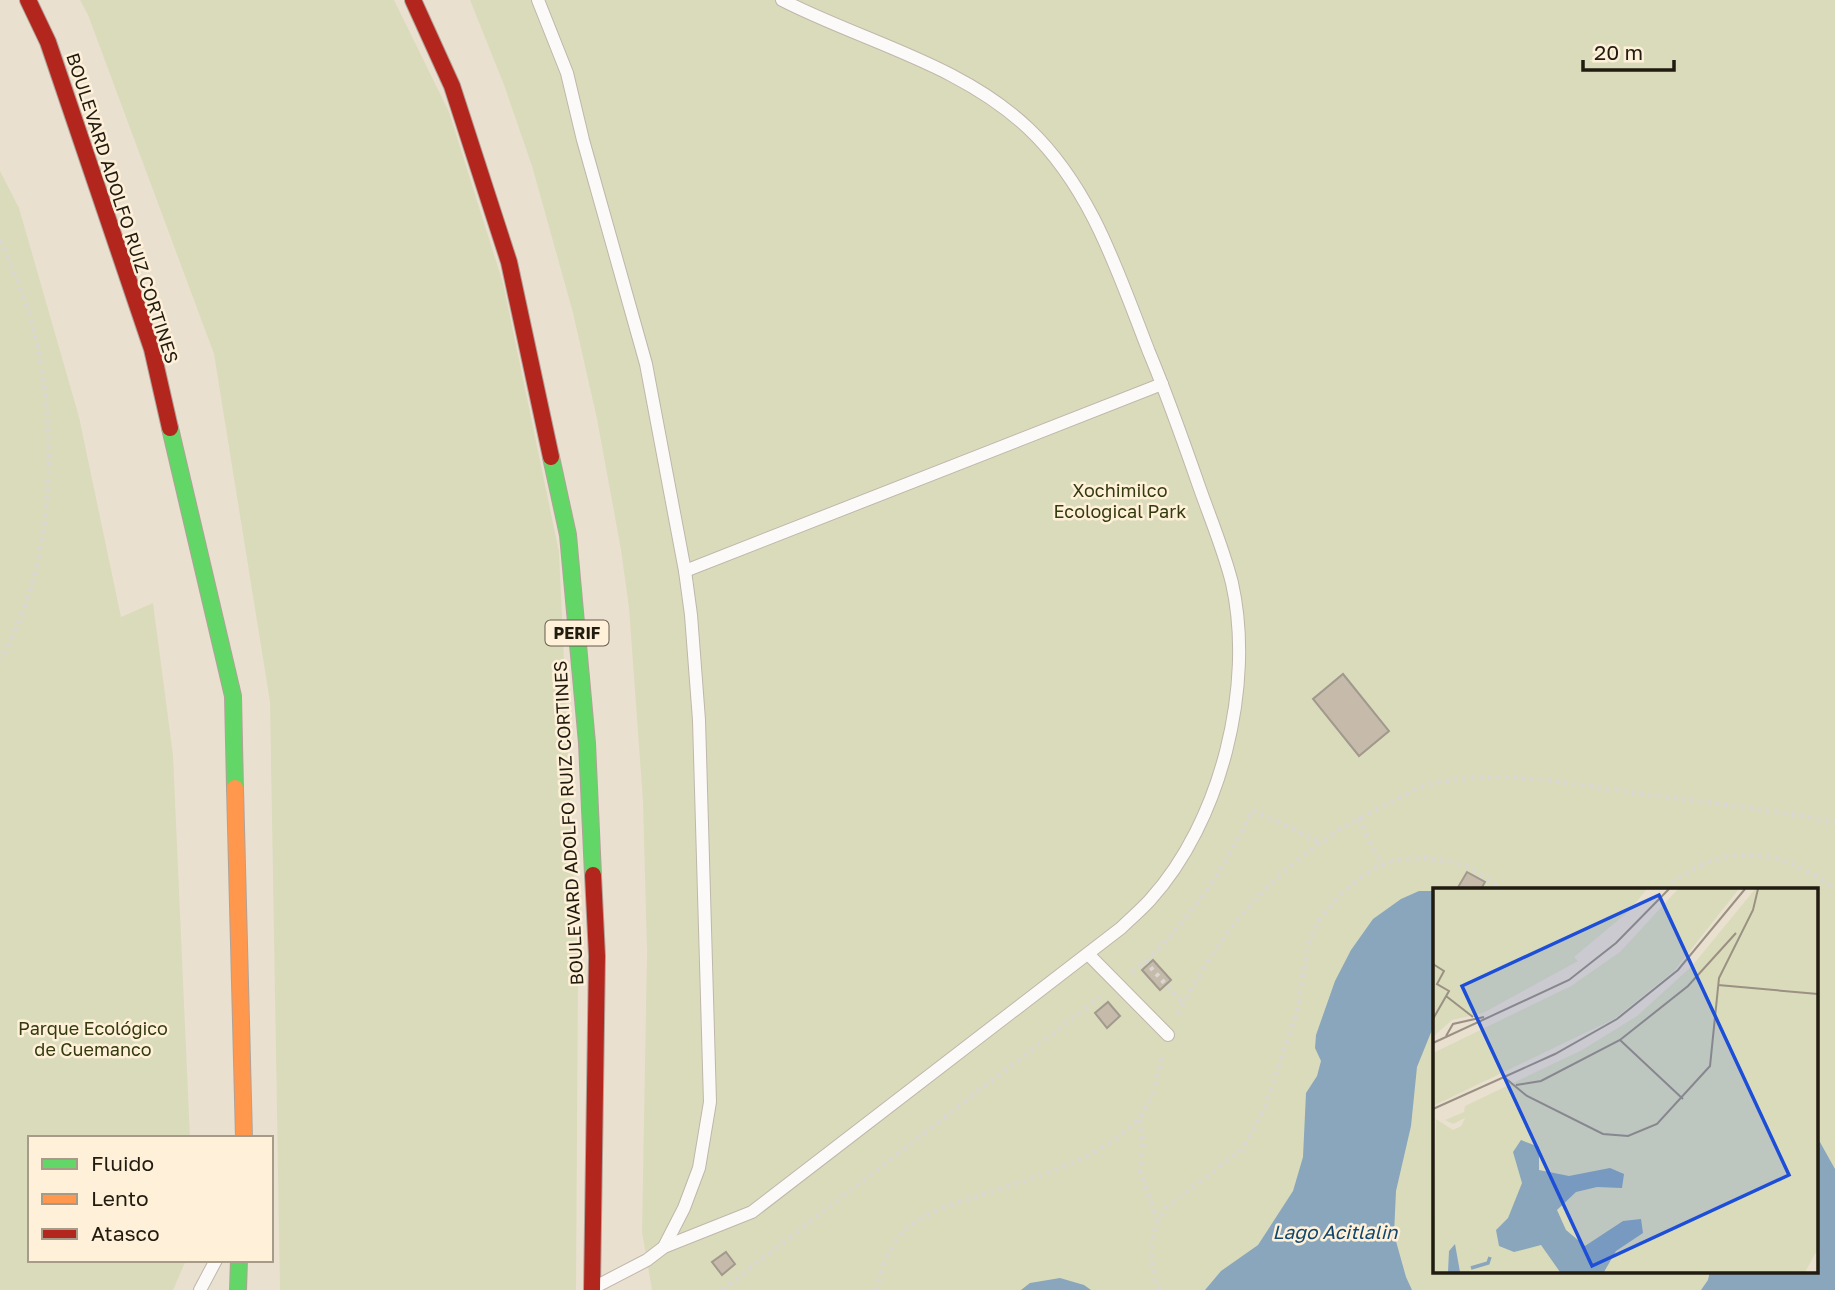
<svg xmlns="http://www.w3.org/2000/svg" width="1835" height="1290" font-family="'Golos Text',sans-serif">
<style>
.green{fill:#dadbbb;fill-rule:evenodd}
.water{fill:#89a6bd}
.building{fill:#c6bbaa;stroke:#a1998d;stroke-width:2}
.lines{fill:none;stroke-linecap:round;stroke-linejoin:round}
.lane-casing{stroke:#bfb7ab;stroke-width:14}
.fast-casing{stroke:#b1a298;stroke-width:18}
.slow-casing{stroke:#b1a298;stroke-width:18}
.jam-casing{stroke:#b1a298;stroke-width:18}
.path{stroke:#d9d7d2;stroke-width:4.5;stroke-dasharray:3.5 5;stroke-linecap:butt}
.lane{stroke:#fcfaf8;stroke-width:12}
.fast{stroke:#63d668;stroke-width:16}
.slow{stroke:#ff974d;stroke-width:16}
.jam{stroke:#b3261e;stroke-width:16}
.labels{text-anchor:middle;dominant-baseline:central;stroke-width:5;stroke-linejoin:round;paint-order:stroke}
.shield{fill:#fff1d9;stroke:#645b4c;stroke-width:2}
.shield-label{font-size:16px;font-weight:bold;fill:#211b10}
.street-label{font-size:18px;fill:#211b10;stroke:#fff1d9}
.park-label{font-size:18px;fill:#333a0d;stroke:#fff1d9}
.water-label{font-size:19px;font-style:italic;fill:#11476f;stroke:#fff1d9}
.inset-river{fill:none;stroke:#89a6bd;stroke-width:3.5}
.inset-road{fill:none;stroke:#9a9183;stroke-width:2}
.view{fill:#1d4ed8;fill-opacity:0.15;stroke:#1d4ed8;stroke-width:3.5}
.inset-edge{fill:none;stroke:#211b10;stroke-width:3.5}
</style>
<rect width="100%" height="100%" fill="#eae0d0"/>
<g class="green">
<path d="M80,0H394L449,112L503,283L559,552L578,972L576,1290H280L270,702L214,354L88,15Z"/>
<path d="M470,0H1835V1290H652L642,1232L647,952L643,802L629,608L621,550L597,419L573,313L532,166L504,85ZM1434,889H1816V1271H1434Z"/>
<path d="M0,171L19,208L79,417L121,617L153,603L173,755L190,1138H30V1260H186L173,1290H0Z"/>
</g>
<g class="water">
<path d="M1419,891H1434V1025L1417,1067L1411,1126L1396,1191L1394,1234L1406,1277L1412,1290H1205L1221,1271L1258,1245L1293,1191L1303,1157L1306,1093L1317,1076L1321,1061L1315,1048L1316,1035L1335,981L1351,950L1373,919L1401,899Z"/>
<path d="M1816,1135L1835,1169V1290H1701L1708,1280L1710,1271H1816Z"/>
<path d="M1060,1278L1084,1285L1091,1290H1021L1030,1283Z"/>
</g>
<g class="building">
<path d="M1343,674L1389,731L1359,756L1313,699Z"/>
<path d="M1467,872L1485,882L1481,889H1457Z"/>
<path d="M1153,960L1171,980L1160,990L1142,970Z"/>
<path d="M1108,1002L1120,1016L1107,1028L1095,1013Z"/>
<path d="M726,1252L735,1264L722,1275L712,1262Z"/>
</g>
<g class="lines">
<g class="lane-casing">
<g id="lane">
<path d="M538,0L567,73L583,140L646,364L685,571L691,615L699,720L710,1102L699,1168L684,1208L664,1247"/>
<path d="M685,571L1162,384"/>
<path d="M1088,954L1168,1035"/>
<path d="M597,1286L647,1260L664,1247L752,1212L1121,928C1130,919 1141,910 1150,900C1221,822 1255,685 1232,583C1224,551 1211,520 1200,489C1184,443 1168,397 1149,352C1118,273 1092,189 1029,129C961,64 864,42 782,0"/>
<path d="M200,1290L216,1260"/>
</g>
</g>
<g class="fast-casing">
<g id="fast">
<path d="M170,428L233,696L235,788"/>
<path d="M551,457L568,535L587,743L593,875"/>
<path d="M238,1290L239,1260"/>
</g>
</g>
<g class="slow-casing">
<path id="slow" d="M235,788L244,1138"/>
</g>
<g class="jam-casing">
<g id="jam">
<path d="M28,0L48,42L152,349L170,428"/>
<path d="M413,0L452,86L509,262L551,457"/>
<path d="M592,1290L597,956L593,875"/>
</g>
</g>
<g class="path">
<path d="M0,240C13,269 27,301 34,331C59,434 55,567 0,660"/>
<path d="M1359,818L1381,865"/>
<path d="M1665,889C1707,852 1759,843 1808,872C1818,877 1827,882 1835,890"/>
<path d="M1145,961L1183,1004"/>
<path d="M1132,972C1185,930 1224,869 1253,810L1320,842"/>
<path d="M1178,1014C1225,921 1284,856 1377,809C1395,800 1416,787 1435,783C1503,769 1573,784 1641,794C1706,802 1771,810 1835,822"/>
<path d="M1140,1119L1143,1144L1140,1171L1157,1220"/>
<path d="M722,1290L1100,997"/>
<path d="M876,1290C880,1270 891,1243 907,1228C924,1213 953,1204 975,1197C1030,1179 1097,1162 1138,1119C1153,1104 1157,1075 1163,1055"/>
<path d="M1159,1290C1148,1261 1148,1233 1166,1208L1243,1148L1265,1108L1297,1011L1308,945L1319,920L1340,895L1361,877L1381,865L1396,860L1424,858L1447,861L1469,867L1502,889"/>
</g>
<use href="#lane" class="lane"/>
<use href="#fast" class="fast"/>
<use href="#slow" class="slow"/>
<use href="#jam" class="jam"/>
</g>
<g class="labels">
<rect class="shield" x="545.5" y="620.5" width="63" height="25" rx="5"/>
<g class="shield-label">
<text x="577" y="633">PERIF</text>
</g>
<g class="street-label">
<text transform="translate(123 208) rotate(72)">BOULEVARD ADOLFO RUIZ CORTINES</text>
<text transform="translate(568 823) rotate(-93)">BOULEVARD ADOLFO RUIZ CORTINES</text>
</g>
<g class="park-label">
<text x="1120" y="490">Xochimilco<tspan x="1120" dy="21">Ecological Park</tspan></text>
<text x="93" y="1028">Parque Ecológico<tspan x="93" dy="21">de Cuemanco</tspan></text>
</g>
<g class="water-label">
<text x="1335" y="1231">Lago Acitlalin</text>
</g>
</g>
<g transform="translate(1433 888)">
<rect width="385" height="385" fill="#eae0d0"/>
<path d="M0,1H214L195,24L141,69L145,73L50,125L19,132L0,149ZM245,1H306L241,83L181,131L0,218V165L138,98L187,64ZM322,1H385V361L372,384H0L3,231L20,242L28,238L32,230L20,236L12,232L31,224L32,218L149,162L204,128L259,78Z" fill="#dadbbb"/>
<path d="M88,252L106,259V282L136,288L177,280L191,286L189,300L164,299L143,304L124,322L133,342L152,358L190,333L208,331L210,345L183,363L171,384H127L108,357L81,364L66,358L63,342L75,330L89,295L80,264ZM22,356L27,384H15L16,363Z" fill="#89a6bd"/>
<path class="inset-river" d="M38,380L55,375L57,369"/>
<path class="inset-road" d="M0,76L11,83L4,96L16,103L0,131M285,97L385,106M13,108L40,129M13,148L20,136L51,129M187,152L250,211M0,155L136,92L183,55L236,1M71,189L94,208L170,246L195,248L224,236L277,178L286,90L320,22L325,1M83,197L108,193L187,152L255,98L303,45M0,221L122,166L184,131L245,82L312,1"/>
<path class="view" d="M226,7L356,287L159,378L29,98Z"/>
<rect width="385" height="385" class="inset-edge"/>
</g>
<rect x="28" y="1136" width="245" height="126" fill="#fff1d9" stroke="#a69b89" stroke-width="2"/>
<rect x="42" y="1159" width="35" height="10" fill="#63d668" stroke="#a69b89" stroke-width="2"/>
<text x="91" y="1171" font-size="21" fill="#211b10">Fluido</text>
<rect x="42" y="1194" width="35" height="10" fill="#ff974d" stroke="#a69b89" stroke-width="2"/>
<text x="91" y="1206" font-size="21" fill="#211b10">Lento</text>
<rect x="42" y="1229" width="35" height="10" fill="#b3261e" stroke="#a69b89" stroke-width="2"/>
<text x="91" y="1241" font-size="21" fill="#211b10">Atasco</text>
<path d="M1583 60v10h91v-10" fill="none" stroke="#211b10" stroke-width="3.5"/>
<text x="1594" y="60" font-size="21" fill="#211b10" stroke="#fff1d9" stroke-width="5" paint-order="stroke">20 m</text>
</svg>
